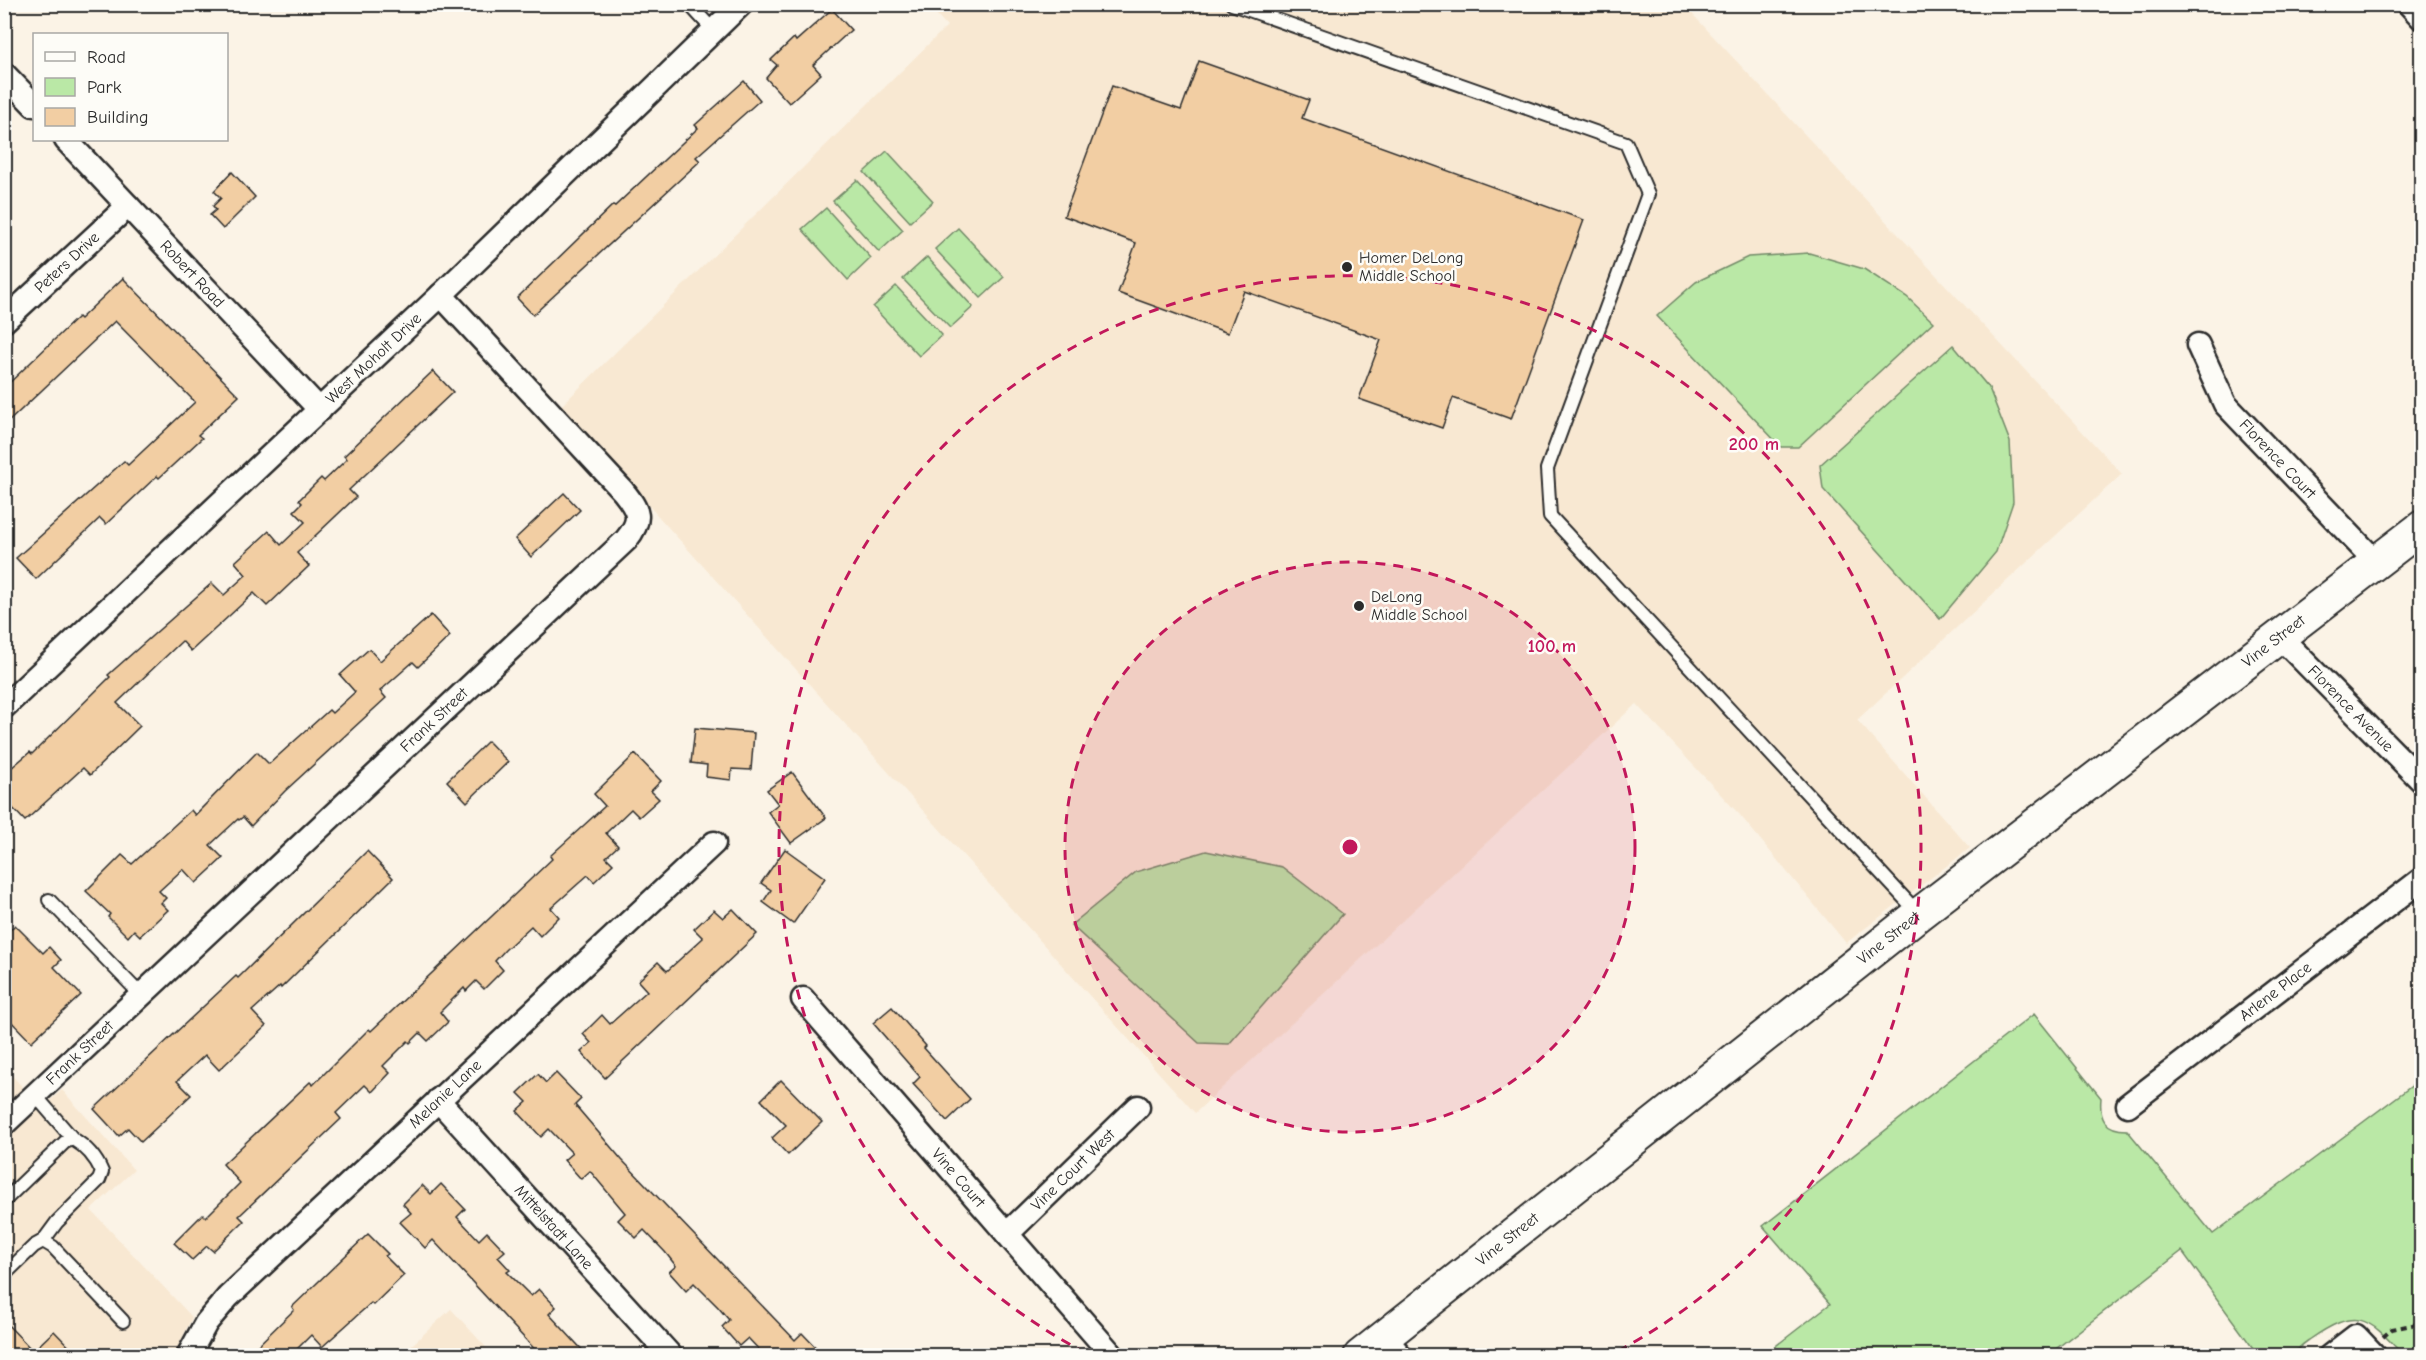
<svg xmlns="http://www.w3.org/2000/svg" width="2426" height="1360" font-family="'Comic Neue',sans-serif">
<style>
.built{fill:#f8e8d2}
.green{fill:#bae8a6;stroke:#728a68;stroke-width:1.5}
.building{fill:#f2cea3;stroke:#2b2b2b;stroke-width:1.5}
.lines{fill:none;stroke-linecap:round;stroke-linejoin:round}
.lane-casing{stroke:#2b2b2b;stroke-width:16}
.street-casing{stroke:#2b2b2b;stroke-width:27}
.secondary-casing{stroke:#2b2b2b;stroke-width:36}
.path{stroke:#2b2b2b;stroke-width:4;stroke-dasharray:6 4.5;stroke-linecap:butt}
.lane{stroke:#fdfcf7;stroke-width:12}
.street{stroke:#fdfcf7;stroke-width:22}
.secondary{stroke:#fdfcf7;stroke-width:32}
.ring{fill:none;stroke:#c2185b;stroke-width:3;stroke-dasharray:10 8}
.poi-dot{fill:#2b2b2b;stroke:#fdfcf7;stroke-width:2}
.labels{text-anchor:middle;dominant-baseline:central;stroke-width:5;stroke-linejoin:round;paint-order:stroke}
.poi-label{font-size:16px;fill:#2b2b2b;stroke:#fdfcf7;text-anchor:start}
.street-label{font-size:16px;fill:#2b2b2b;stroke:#fdfcf7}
.centre{fill:#c2185b;stroke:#fdfcf7;stroke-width:3}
.ring-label{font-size:18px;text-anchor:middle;font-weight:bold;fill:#c2185b;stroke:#fdfcf7;stroke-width:5;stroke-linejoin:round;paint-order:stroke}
</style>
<rect width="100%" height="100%" fill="#fbf3e6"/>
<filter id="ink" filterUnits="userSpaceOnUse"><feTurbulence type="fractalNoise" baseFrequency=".0167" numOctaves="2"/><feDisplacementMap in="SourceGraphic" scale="12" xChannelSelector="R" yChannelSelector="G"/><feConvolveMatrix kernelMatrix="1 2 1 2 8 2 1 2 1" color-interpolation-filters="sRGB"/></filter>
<g filter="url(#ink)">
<g class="built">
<path d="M1683,4L2122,474L1857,720L1970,848L1846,943L1739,814L1636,704L1195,1113L560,407L947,26L928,5Z"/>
<path d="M4,1067L42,1108L62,1090L134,1170L91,1210L192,1317L174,1355H5Z"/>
<path d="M451,1309L493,1355H401Z"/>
</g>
<g class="green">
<path d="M887,151L933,201L910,222L864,172Z"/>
<path d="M857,180L903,230L879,252L833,201Z"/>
<path d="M826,208L871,258L848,280L802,229Z"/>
<path d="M958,228L1004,277L981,298L935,249Z"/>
<path d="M1809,253L1864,269L1907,297L1933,322L1798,447H1781L1657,316L1696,282L1748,257Z"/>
<path d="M927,257L973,307L950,328L903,279Z"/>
<path d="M896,286L942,335L919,356L873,307Z"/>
<path d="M1953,345L1989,388L2010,442L2013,502L1996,552L1940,619L1823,489L1820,465Z"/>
<path d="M1206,851L1282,867L1343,914L1229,1044L1199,1043L1071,925L1136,872Z"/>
<path d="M2034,1014L2101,1098C2099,1119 2105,1130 2127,1130L2213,1234L2421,1079V1355H2403C2366,1315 2357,1307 2309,1340C2302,1344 2294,1354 2286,1356C2277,1357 2266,1356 2258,1355L2182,1251L2048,1355H1764L1830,1304L1763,1226Z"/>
</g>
<g class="building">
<path d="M832,9L851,30L813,65L821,74L789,103L766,78L777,65L771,60L794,38L796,41Z"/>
<path d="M1199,61L1309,100L1302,118L1584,220L1511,419L1453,398L1442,428L1359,399L1381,340L1244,291L1228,333L1118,293L1136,243L1064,216L1112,86L1181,110Z"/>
<path d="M744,81L760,100L696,157L700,161L533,315L517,298L613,205L615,206L698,128L695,125Z"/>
<path d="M232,172L255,197L223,229L210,215L216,210L213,206L221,198L214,191Z"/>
<path d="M123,278L239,396L198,435L202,438L159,478L157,476L106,524L100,518L36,579L16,558L124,461L128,465L195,402L115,321L4,426V388L78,317L80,319Z"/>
<path d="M433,371L453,392L349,490L356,497L297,553L309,566L267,606L254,593L191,651L182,641L117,703L140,726L90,775L83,768L25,821L4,799V774L30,752L32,754L110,677L108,675L212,583L224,595L246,575L235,562L269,531L281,545L305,522L294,511L302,503L299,500L321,478L324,481L347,459L344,456Z"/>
<path d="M564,493L580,510L531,557L515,539Z"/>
<path d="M431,615L450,636L418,667L413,662L380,691L386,698L285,791L251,826L243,817L239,820L238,819L210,845L223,858L196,883L183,869L159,891L166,898L161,903L168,910L140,936L134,930L128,937L108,917L110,914L86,891L122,855L132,864L191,810L195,815L257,752L269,764L329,710L332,713L355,692L340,675L369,649L380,661Z"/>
<path d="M695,728L754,733L751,770L732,769L731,780L706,777L707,765L691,763Z"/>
<path d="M488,741L508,762L467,802L447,781Z"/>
<path d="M635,754L661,781L651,791L659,799L639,817L631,809L606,833L618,846L606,857L613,864L594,882L588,875L551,908L559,917L540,936L531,926L505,950L495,961L503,970L484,989L476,981L466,991L464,988L440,1012L448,1022L428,1041L420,1033L410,1043L408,1041L383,1066L390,1073L372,1092L365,1085L336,1113L341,1119L239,1216L244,1221L213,1251L207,1246L192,1260L174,1243L203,1214L206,1217L240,1183L223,1164L310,1082L313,1085L369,1029L371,1031L552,859L550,856L605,806L594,794Z"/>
<path d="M792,772L826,818L791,843L768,812L778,804L767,790Z"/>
<path d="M785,849L825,878L793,924L763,902L771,890L761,883Z"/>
<path d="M367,851L393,878L281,988L280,986L252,1011L266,1026L219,1070L205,1055L177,1081L191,1095L141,1142L128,1128L119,1136L94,1109L236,976L238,978Z"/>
<path d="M733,909L757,934L605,1078L581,1052L591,1043L583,1034L602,1015L610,1024L647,991L638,981L658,962L667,971L703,938L694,929L714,910L723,918Z"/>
<path d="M15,925L43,953L49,947L61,960L54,967L81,995L31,1042L4,1014V936Z"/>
<path d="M892,1007L926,1046L924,1048L970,1099L947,1121L913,1084L920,1077L873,1023Z"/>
<path d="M556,1073L581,1099L575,1105L622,1160L795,1340L802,1333L824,1356H765L748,1338L739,1346L722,1327L729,1320L718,1307L694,1283L686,1291L669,1272L676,1266L665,1252L644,1230L636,1238L618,1220L625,1213L590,1171L581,1179L564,1160L572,1153L549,1129L541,1137L517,1111L527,1102L518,1093L538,1074L546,1083Z"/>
<path d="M781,1080L822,1122L788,1155L772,1138L786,1125L761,1100Z"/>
<path d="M441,1184L465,1209L457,1217L479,1240L487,1232L505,1251L498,1257L510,1270L507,1272L531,1296L539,1289L556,1307L549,1314L588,1356H541L433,1240L425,1248L400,1222L411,1213L403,1204L422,1185L431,1194Z"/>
<path d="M368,1234L388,1254L385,1256L404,1275L373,1305L371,1303L322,1347L311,1335L290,1356H247L294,1310L292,1307Z"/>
<path d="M4,1321L33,1351L54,1331L78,1356H15L4,1345Z"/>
</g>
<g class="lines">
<g class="lane-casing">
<g id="lane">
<path d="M689,4L714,31"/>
<path d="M1232,4L1626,143L1648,194L1547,469L1550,516L1918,913"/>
<path d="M49,900L141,995"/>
<path d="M35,1095L73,1139"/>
<path d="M4,1201L65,1142L73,1139C85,1146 96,1158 102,1172L99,1180L57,1222L43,1241"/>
<path d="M4,1275L34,1246L43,1241L53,1247L123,1321"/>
</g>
</g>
<g class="street-casing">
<g id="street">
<path d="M2409,4L2422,18"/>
<path d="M4,74L34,105"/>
<path id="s1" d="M66,140L320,410"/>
<path id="s2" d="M4,321L128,206"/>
<path id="s3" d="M2198,345L2225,404L2376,562"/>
<path id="s4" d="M2279,636L2422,781"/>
<path id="s5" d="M4,707L441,295L741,4"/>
<path id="s6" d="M803,999L1113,1356"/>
<path id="s7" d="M438,1100L671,1356"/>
<path id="s8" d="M2128,1105L2422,879"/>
<path id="s9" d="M4,1124L626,540C643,519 639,511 623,491L441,295"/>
<path id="s10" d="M1007,1234L1138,1107"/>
<path d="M1383,1336L1401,1356"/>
<path id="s11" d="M188,1356L206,1323L228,1297L714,843"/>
<path d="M2330,1356L2356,1336L2375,1356"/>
</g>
</g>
<g class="secondary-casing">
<g id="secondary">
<path id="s12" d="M1360,1356L1919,914L2422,527"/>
</g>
</g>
<path class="path" d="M2383,1337L2392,1329L2422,1323"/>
<use href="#lane" class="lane"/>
<use href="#street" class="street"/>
<use href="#secondary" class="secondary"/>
</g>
</g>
<circle cx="1350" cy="847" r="285" fill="#c2185b" fill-opacity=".12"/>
<g class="ring">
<circle cx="1350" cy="847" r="285"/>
<path d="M1086 1353A571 571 0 1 1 1614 1353"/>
</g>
<g class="poi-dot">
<circle cx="1347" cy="267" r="6"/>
<circle cx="1359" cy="606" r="6"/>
</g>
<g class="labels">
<g class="poi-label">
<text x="1359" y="258">Homer DeLong<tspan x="1359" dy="18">Middle School</tspan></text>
<text x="1371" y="597">DeLong<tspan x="1371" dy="18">Middle School</tspan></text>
</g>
<g class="street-label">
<text stroke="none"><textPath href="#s2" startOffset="86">Peters Drive</textPath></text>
<text stroke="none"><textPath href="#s1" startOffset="184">Robert Road</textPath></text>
<text stroke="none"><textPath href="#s5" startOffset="508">West Moholt Drive</textPath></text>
<text stroke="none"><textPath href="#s3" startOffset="141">Florence Court</textPath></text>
<text stroke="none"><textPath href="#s12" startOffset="1160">Vine Street</textPath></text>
<text stroke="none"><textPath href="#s4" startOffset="102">Florence Avenue</textPath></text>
<text stroke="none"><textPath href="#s9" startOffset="590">Frank Street</textPath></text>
<text stroke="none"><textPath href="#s12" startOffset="674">Vine Street</textPath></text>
<text stroke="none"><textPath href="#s8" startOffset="186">Arlene Place</textPath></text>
<text stroke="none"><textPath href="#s9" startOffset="104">Frank Street</textPath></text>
<text stroke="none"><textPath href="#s11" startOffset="369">Melanie Lane</textPath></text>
<text stroke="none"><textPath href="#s10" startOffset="92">Vine Court West</textPath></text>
<text stroke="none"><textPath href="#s6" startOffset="237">Vine Court</textPath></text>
<text stroke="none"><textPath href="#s7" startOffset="172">Mittelstadt Lane</textPath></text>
<text stroke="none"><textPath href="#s12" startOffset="188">Vine Street</textPath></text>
</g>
</g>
<circle cx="1350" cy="847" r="9" class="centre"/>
<g class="ring-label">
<text x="1754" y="450">200 m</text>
<text x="1552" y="652">100 m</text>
</g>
<rect width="2426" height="1360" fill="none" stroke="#fdfcf7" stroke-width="24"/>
<rect x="12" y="12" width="2402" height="1336" fill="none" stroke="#2b2b2b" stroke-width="2" filter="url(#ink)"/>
<rect x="33" y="33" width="195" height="108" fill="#fdfcf7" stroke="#a9a8a5" stroke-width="1.5"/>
<rect x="45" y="52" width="30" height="9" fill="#fdfcf7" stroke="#a9a8a5" stroke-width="1.5"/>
<text x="87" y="63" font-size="18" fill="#2b2b2b">Road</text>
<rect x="45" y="78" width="30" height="18" fill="#bae8a6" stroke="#a9a8a5" stroke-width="1.5"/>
<text x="87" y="93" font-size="18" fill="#2b2b2b">Park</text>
<rect x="45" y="108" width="30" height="18" fill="#f2cea3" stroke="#a9a8a5" stroke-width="1.5"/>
<text x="87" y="123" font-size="18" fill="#2b2b2b">Building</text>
</svg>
